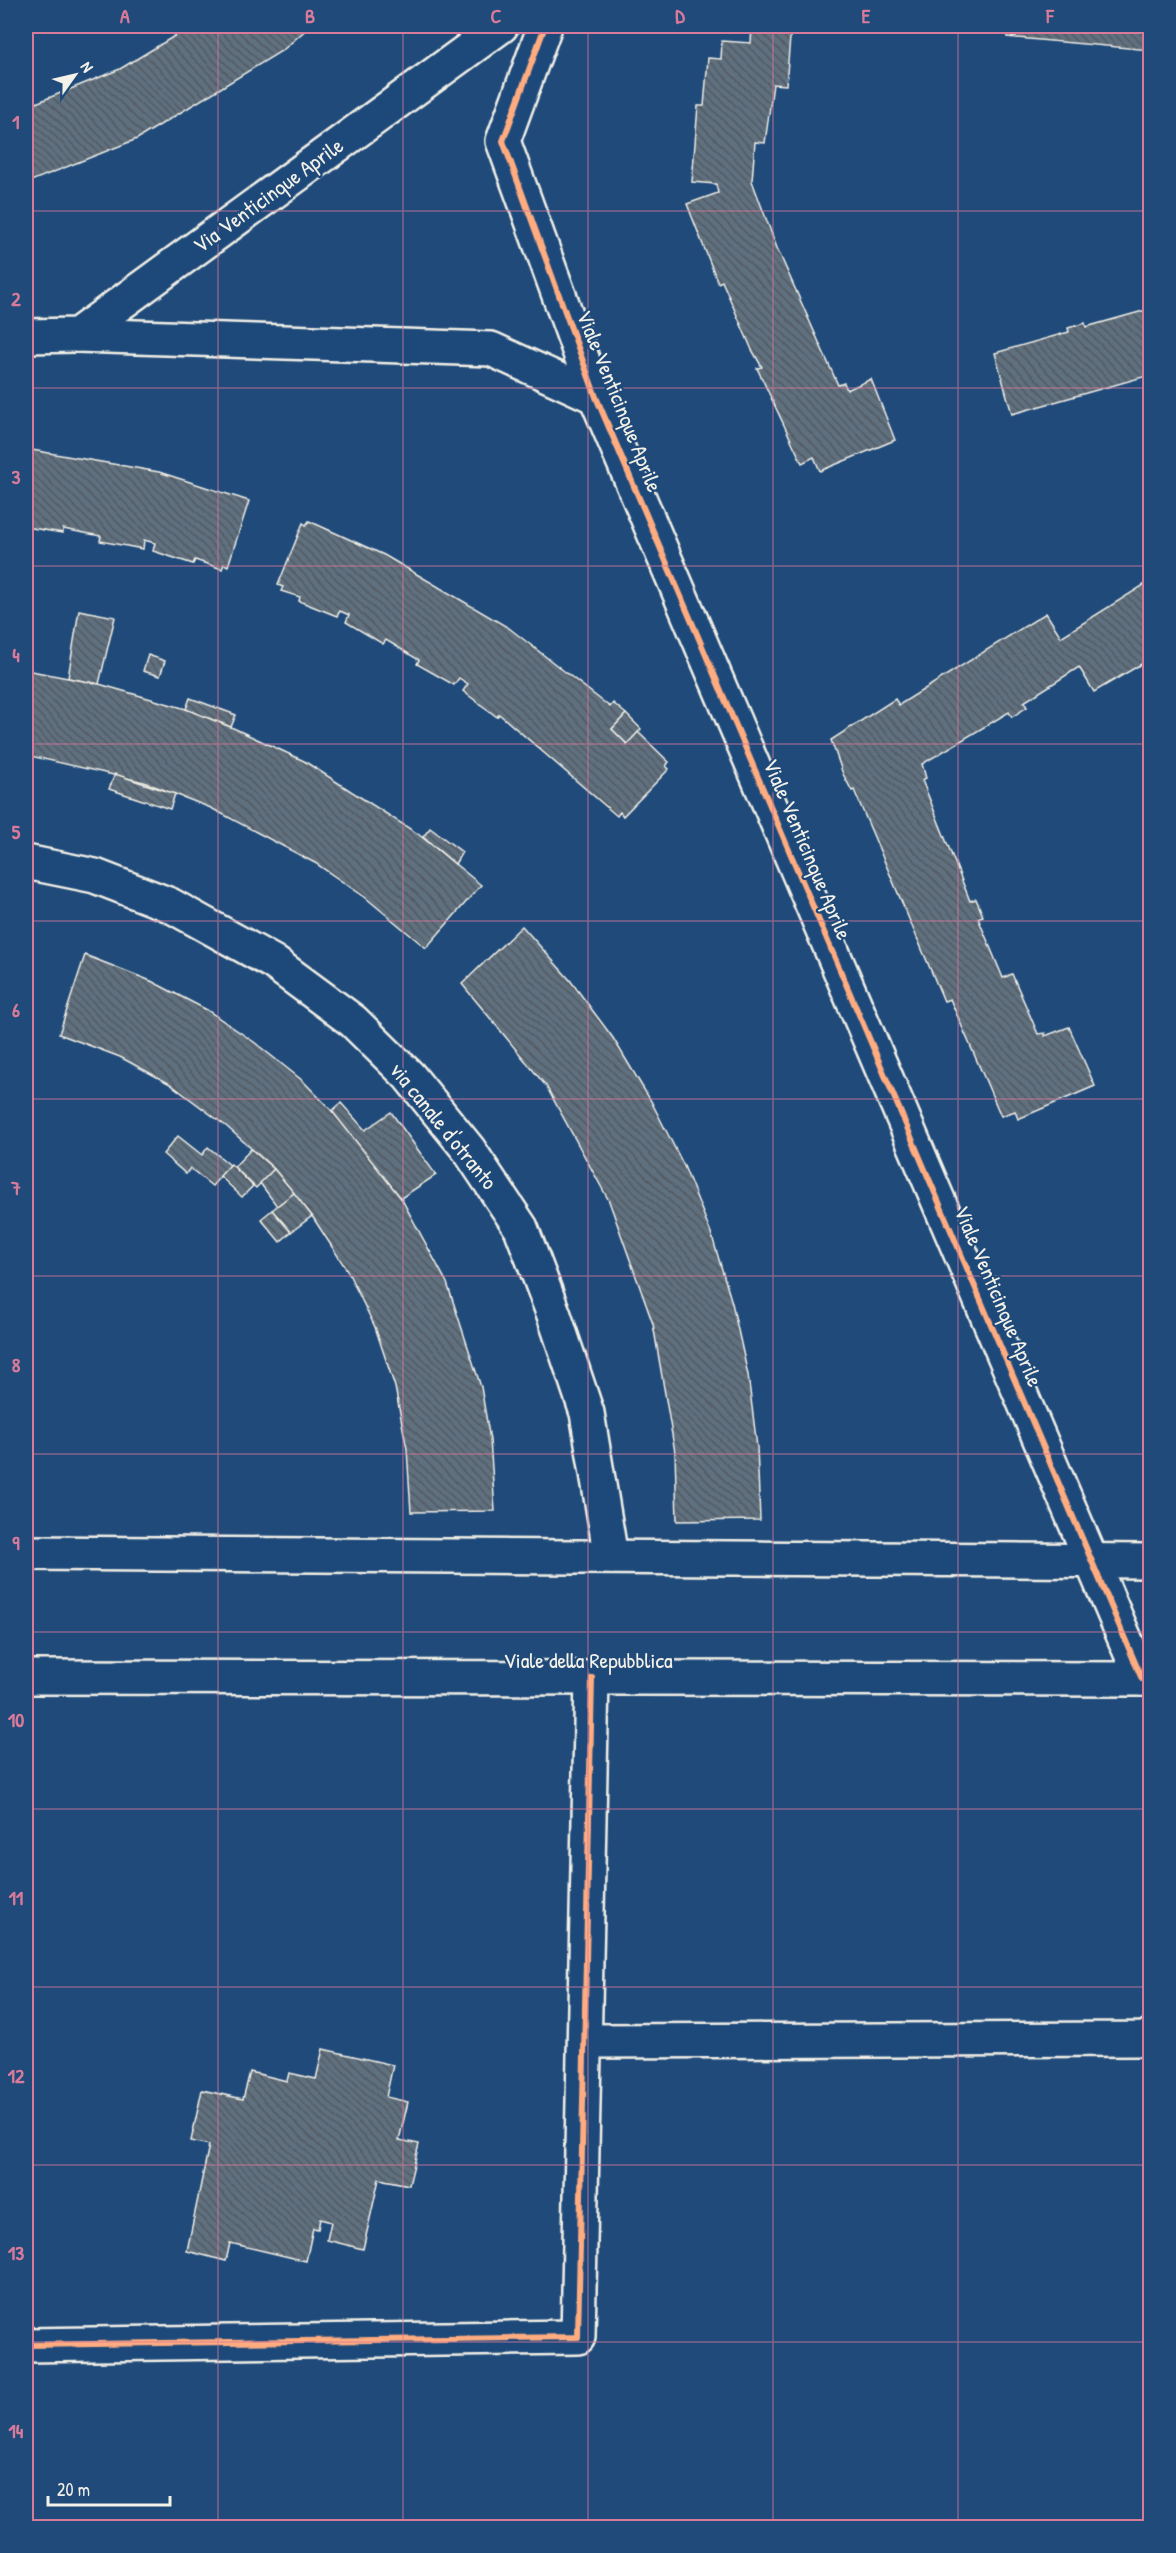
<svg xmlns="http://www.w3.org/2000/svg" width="1176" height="2553" font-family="'Patrick Hand',sans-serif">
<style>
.building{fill:url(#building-back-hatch);stroke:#f4f1e8;stroke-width:1.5}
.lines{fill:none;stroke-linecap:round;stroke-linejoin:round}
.minor-casing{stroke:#f4f1e8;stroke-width:38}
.minor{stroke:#1f4a7a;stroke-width:33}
.cycleway-casing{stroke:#1f4a7a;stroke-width:10}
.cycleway{stroke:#ffac80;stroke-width:6}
.grid{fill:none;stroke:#d87a9a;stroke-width:1.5;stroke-opacity:0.55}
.labels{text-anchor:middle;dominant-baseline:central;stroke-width:4.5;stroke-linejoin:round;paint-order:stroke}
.street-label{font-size:22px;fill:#f4f1e8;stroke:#1f4a7a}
.neatline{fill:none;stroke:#d87a9a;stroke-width:2}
.grid-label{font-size:20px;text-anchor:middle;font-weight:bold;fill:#d87a9a}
</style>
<defs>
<pattern id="building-back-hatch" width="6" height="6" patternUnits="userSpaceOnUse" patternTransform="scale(1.5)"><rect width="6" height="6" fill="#5f6f7f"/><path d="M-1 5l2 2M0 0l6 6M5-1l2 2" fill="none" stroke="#535a60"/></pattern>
</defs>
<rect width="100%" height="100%" fill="#1f4a7a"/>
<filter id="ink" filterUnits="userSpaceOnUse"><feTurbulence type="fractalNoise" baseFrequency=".0167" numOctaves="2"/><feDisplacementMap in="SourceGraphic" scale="12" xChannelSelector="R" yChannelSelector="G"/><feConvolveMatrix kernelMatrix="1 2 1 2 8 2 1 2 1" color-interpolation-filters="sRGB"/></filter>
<g filter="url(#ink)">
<g class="building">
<path d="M191,26H310L283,50L137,139L26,183V107L120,69Z"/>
<path d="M752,26H791L786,85L773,84L765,143L755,142L752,181L777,248L838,385L844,383L847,390L871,379L895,440L820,471L814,457L802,463L757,368L762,367L752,350L722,281L718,283L687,204L718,193L716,184L692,182L698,106H704L708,58L721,59L722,41L751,43Z"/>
<path d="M1008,26H1150V50L1007,37Z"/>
<path d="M1150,309V375L1012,414L995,353L1069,332L1068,328L1085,323L1086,327Z"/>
<path d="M26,449L159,472L249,501L228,566L224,564L222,569L195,560L193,564L153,551L155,543L144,540L143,549L100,541L101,536L63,529V533L26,527Z"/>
<path d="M309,521L384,555L509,628L610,707L613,703L626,714L612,729L627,744L638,732L669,762L666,766L669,769L623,816L620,812L617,816L499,714L497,717L463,691L468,684L459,678L454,685L417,664L419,660L386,640L383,644L346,622L349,615L340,611L337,616L299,601L300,597L281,591L283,587L278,585L303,523L306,525Z"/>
<path d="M1150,581V659L1094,692L1079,667L1024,702L1027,707L1012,717L1009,712L922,764L926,778L922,780L970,901L976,899L983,916L978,918L1003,978L1012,974L1038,1034L1045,1033V1036L1069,1027L1095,1086L1018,1119L1015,1111L1001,1116L950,999L944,1001L854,790L852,791L843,774L831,740L895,699L899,705L1046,613L1061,637Z"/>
<path d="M79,610L115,617L99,684L68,678Z"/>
<path d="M148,655L165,661L160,676L143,671Z"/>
<path d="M26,670L99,684L186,709L231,727L304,761L418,834L481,885L426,948L366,898L315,863L211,808L144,782L26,755Z"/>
<path d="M190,698L236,715L231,727L186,709Z"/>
<path d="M626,714L641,729L627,744L612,729Z"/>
<path d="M115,774L175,794L170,809L109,789Z"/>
<path d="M430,828L462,852L455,864L423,837Z"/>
<path d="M522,926L570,980L613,1038L651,1101L684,1166L711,1233L732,1303L748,1375L757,1447L760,1520L677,1521L675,1452L653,1324L609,1201L546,1086L462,984Z"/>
<path d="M85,955L151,981L207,1010L254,1042L303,1081L340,1119L401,1198L447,1283L481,1387L490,1440L495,1511L411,1512L407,1449L395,1387L375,1327L347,1270L312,1216L273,1168L226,1126L170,1084L120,1057L59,1034Z"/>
<path d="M341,1103L365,1130L391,1112L436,1175L401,1198L332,1111Z"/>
<path d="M178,1136L202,1155L208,1147L230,1165L212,1186L190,1168L186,1174L163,1154Z"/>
<path d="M251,1149L274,1169L256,1188L234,1167Z"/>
<path d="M231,1164L253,1186L242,1197L220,1176Z"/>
<path d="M274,1169L294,1193L277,1206L260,1183Z"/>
<path d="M294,1193L312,1216L291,1232L272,1210Z"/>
<path d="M272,1210L291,1232L280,1242L261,1219Z"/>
<path d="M323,2049L393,2065L386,2097L408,2102L399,2140L419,2144L409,2185L379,2179L363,2249L327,2240L331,2222L320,2219L318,2229L313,2228L306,2261L230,2243L226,2261L187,2251L209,2145L191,2141L202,2090L243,2099L250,2072L287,2081L289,2073L316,2079Z"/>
</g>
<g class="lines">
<g class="minor-casing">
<g id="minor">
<path d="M545,26L503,141L596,397L1142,1679"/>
<path d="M77,335L491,349L596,397"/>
<path d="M26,336L77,335L501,26"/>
<path d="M26,862L95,876L170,905L273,962L353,1021L409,1076L469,1150L521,1228L554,1315L587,1413L611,1557"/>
<path d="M26,1553L1150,1561"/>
<path d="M26,1677L1150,1679"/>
<path d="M585,2041L1146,2039L1150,2036"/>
<path d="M26,2345L578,2337L592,1678"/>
</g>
</g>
<use href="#minor" class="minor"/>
<g class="cycleway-casing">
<g id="cycleway">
<path d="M545,26L503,141L596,397L1142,1679"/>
<path d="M26,2345L578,2337L592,1678"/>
</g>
</g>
<use href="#cycleway" class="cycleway"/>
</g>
</g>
<path class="grid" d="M218,26V2528M403,26V2528M588,26V2528M773,26V2528M958,26V2528M26,211H1150M26,388H1150M26,566H1150M26,744H1150M26,921H1150M26,1099H1150M26,1276H1150M26,1454H1150M26,1632H1150M26,1809H1150M26,1987H1150M26,2165H1150M26,2342H1150"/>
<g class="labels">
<g class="street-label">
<text transform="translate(268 195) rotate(-36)">Via Venticinque Aprile</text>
<text transform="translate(620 401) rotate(68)">Viale Venticinque Aprile</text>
<text transform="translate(808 849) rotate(67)">Viale Venticinque Aprile</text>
<text transform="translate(444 1126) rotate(51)">via canale d'otranto</text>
<text transform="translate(999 1296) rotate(67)">Viale Venticinque Aprile</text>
<text x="588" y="1660">Viale della Repubblica</text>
</g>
</g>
<rect width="1176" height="2553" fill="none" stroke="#1f4a7a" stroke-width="66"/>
<g transform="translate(75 75) rotate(56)" stroke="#1f4a7a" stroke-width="4.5" paint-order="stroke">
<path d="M0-4.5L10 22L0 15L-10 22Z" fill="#f4f1e8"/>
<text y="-9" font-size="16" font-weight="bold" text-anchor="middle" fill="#f4f1e8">N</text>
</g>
<path d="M48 2496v9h122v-9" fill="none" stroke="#f4f1e8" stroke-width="3"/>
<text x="57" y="2496" font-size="18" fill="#f4f1e8" stroke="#1f4a7a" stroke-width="4.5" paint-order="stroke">20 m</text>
<rect x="33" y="33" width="1110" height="2487" class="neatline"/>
<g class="grid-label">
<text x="125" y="23">A</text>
<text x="310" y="23">B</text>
<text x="496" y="23">C</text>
<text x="680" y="23">D</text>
<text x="866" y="23">E</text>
<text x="1050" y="23">F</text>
<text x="16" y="129">1</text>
<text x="16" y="306">2</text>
<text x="16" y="484">3</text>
<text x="16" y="662">4</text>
<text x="16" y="839">5</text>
<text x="16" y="1017">6</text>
<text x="16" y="1195">7</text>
<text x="16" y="1372">8</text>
<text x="16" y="1550">9</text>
<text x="16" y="1727">10</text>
<text x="16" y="1905">11</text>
<text x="16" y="2083">12</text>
<text x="16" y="2260">13</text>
<text x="16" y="2438">14</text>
</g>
</svg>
